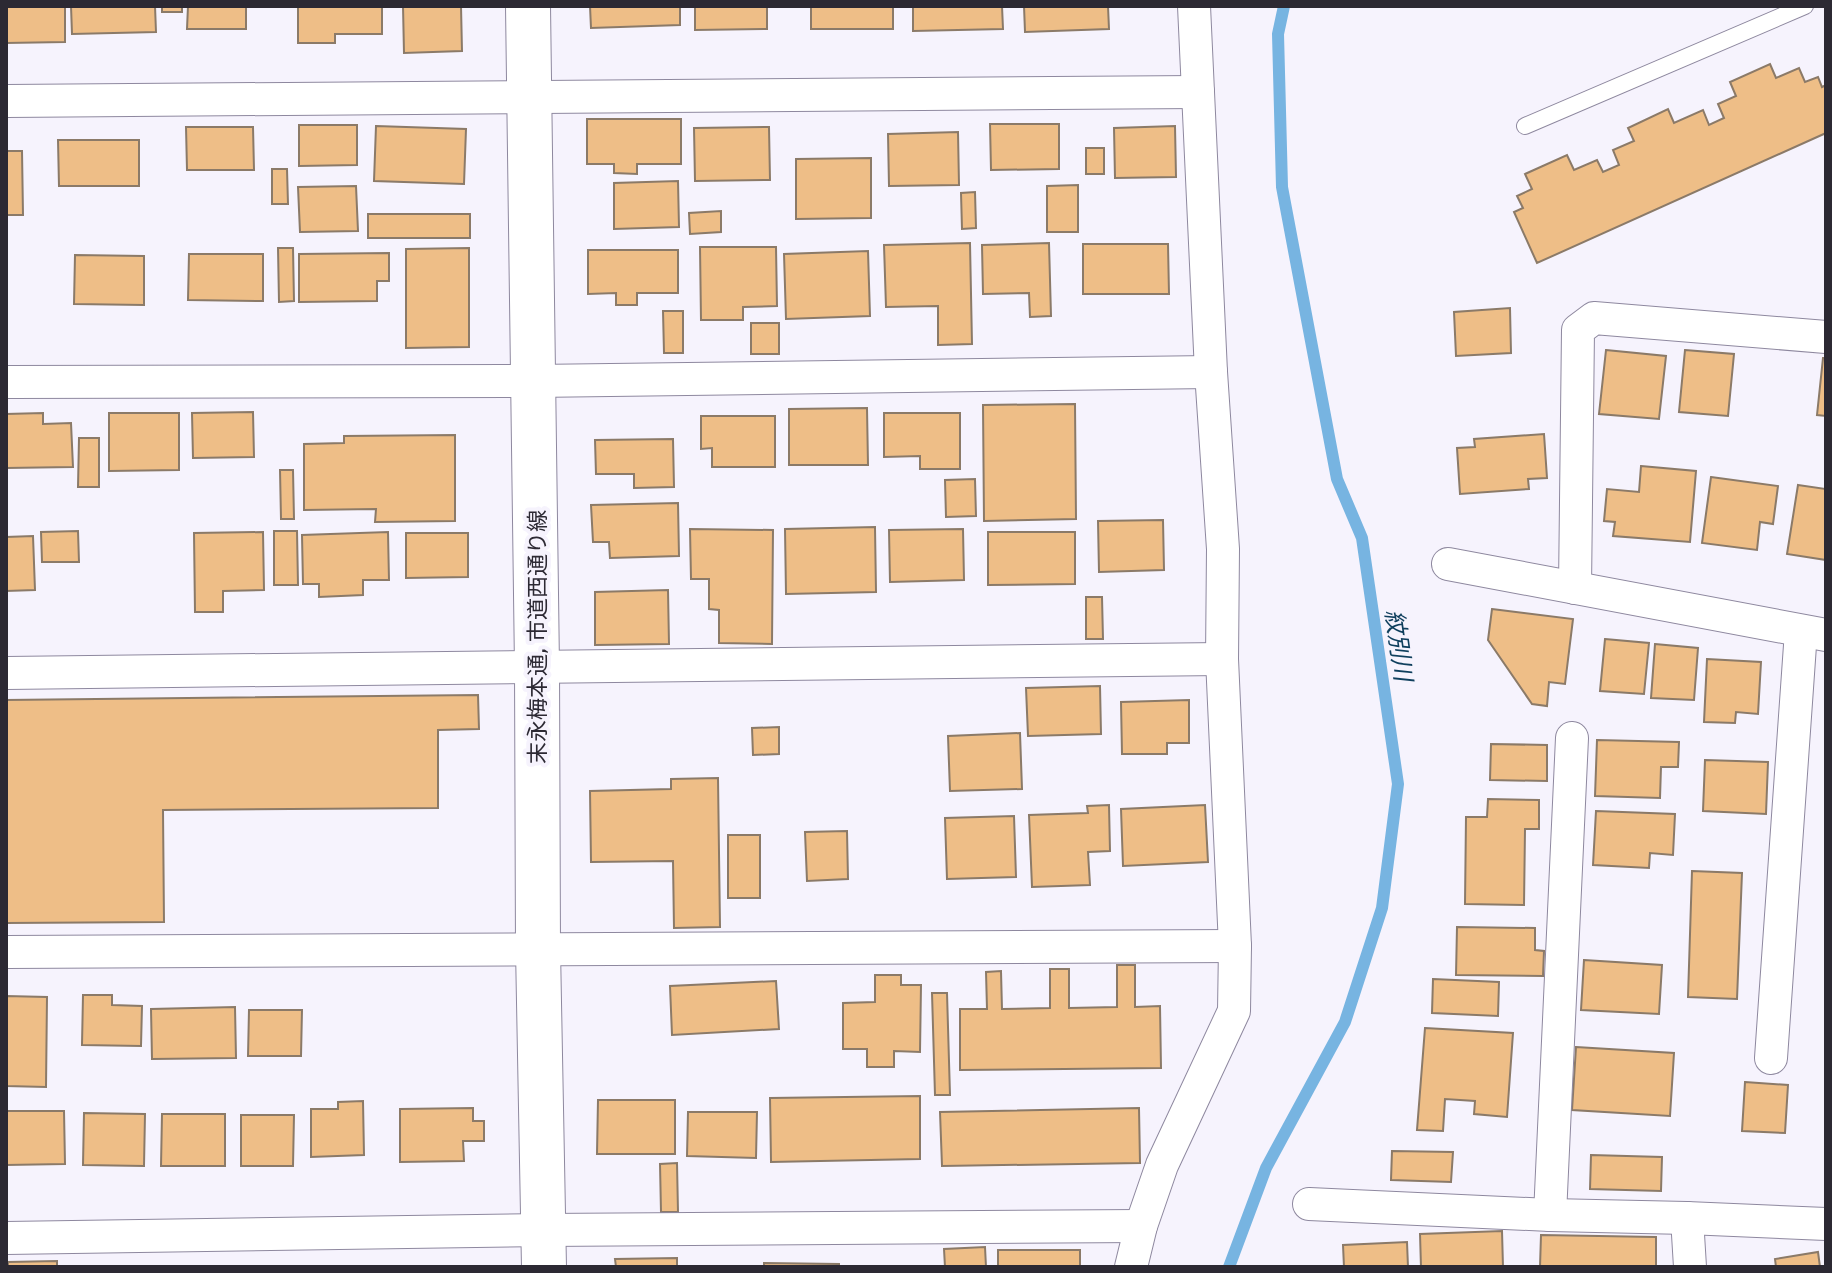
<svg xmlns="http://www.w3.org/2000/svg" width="1832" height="1273" font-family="'Golos Text','Noto Sans JP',sans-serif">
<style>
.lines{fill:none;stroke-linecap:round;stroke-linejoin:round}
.stream{stroke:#77b4e1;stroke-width:12}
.building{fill:#eebe87;stroke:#8b7a68;stroke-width:2}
.lane-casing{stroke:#8e889f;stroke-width:18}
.street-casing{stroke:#8e889f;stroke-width:34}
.secondary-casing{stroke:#8e889f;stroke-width:46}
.lane{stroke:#fff;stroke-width:16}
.street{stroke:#fff;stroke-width:32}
.secondary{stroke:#fff;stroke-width:44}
.labels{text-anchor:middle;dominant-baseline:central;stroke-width:8;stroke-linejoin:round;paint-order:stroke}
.street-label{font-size:22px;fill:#2c2933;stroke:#f6f3fd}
.water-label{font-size:24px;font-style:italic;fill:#0f3f5d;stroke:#f6f3fd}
</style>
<rect width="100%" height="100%" fill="#f6f3fd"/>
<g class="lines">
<path class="stream" d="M1229,1267L1266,1168L1345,1022L1382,908L1398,784L1362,538L1337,479L1282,187L1278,34L1284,6"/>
</g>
<g class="building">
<path d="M6,6H65V42L6,43Z"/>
<path d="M71,6H155L156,32L72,34Z"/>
<rect x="162" y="6" width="20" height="6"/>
<path d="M188,6H246V29H187Z"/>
<path d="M298,6H382V34H335V43H298Z"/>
<path d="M403,6H461L462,51L404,53Z"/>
<path d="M590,6H680V25L591,28Z"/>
<path d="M695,6H767V29L695,30Z"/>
<rect x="811" y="6" width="82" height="23"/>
<path d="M913,6H1002L1003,29L913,31Z"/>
<path d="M1024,6H1108L1109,29L1025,32Z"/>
<path d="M1770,64L1776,78L1799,68L1805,82L1818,77L1822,87L1826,85V133L1537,263L1514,212L1523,208L1517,196L1532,189L1525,174L1567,155L1574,170L1597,160L1603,172L1619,165L1613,150L1634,141L1628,128L1668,109L1674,123L1703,110L1709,125L1724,118L1718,104L1736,96L1730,82Z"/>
<path d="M587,119H681V164H637V174L614,173V164H587Z"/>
<path d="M990,124H1059V169L991,170Z"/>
<path d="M299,125H357V165L299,166Z"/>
<path d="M376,126L466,129L464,184L374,181Z"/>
<path d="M1175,126L1176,177L1115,178L1114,128Z"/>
<path d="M186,127H253L254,170H187Z"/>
<path d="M769,127L770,180L695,181L694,128Z"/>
<path d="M958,132L959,185L889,186L888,134Z"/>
<path d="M58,140H139V186H59Z"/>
<rect x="1086" y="148" width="18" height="26"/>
<path d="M6,151H22L23,215H6Z"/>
<path d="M871,158V218L796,219V159Z"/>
<path d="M272,169H287L288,204H272Z"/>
<path d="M678,181L679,227L614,229V183Z"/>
<path d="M1078,185V232H1047V186Z"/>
<path d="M356,186L358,231L300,232L298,187Z"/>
<path d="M975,192L976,228L962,229L961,193Z"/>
<path d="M721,211V232L690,234L689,213Z"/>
<rect x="368" y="214" width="102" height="24"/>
<path d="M970,243L972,344L938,345V306L886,307L884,245Z"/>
<path d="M1049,243L1051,316L1030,317L1029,293L983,294L982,245Z"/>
<path d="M1083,244H1168L1169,294H1083Z"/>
<path d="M700,247H776L777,306L743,307V320H701Z"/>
<path d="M278,248H293L294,301L279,302Z"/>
<path d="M469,248V347L406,348V249Z"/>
<path d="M588,250H678V293H637V305H616V293L588,294Z"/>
<path d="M868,251L870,316L786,319L784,254Z"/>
<path d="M389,253V281H377V301L299,302V254Z"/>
<path d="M189,254H263V301L188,300Z"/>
<path d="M75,255L144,256V305L74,304Z"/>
<path d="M1510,308L1511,353L1456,356L1454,312Z"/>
<path d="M663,311H683V353H664Z"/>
<rect x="751" y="323" width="28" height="31"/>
<path d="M1606,350L1666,356L1659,419L1599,414Z"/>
<path d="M1685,350L1734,354L1728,416L1679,412Z"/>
<path d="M1823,358H1826V416L1817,415Z"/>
<path d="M1075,404L1076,519L984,521L983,405Z"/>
<path d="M867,408L868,465H789V409Z"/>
<path d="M253,412L254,457L193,458L192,413Z"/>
<path d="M43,413V424L71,423L73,467L6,468V414Z"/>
<path d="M109,413H179V470L109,471Z"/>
<path d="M884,413H960V469H920V456L884,457Z"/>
<path d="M701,416H775V467H712V448L701,449Z"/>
<path d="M1544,434L1547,478L1528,479L1529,489L1460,494L1457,448L1475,447L1474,439Z"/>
<path d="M455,435V521L375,522L376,509L304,510V444L344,443V436Z"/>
<path d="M79,438H99V487H78Z"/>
<path d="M673,439L674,487L634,488V474H596L595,440Z"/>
<path d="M1641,466L1696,471L1690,542L1613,536L1615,522L1604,521L1607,489L1639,492Z"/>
<path d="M280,470H293L294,519H281Z"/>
<path d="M1711,477L1778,486L1773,524L1760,522L1757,550L1702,543Z"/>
<path d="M975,479L976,516L946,517L945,480Z"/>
<path d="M1798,485L1826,489V560L1787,554Z"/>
<path d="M678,503L679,556L610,558L609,542H593L591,505Z"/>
<path d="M1163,520L1164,570L1099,572L1098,521Z"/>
<path d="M875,527L876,592L786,594L785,529Z"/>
<path d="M690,529L773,530L772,644L719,643V610L709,609V579H691Z"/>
<path d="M963,529L964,580L890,582L889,530Z"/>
<path d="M78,531L79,562H42L41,532Z"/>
<path d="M274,531H297L298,585H274Z"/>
<path d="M263,532L264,590L223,591V612H195L194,533Z"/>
<path d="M388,532L389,580H363V595L319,597V584H303L302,535Z"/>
<path d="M988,532H1075V584L988,585Z"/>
<path d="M406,533H468V577L406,578Z"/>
<path d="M33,536L35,590L6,591V537Z"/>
<path d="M668,590L669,644L595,645V592Z"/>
<path d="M1086,597H1102L1103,639H1086Z"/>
<path d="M1492,609L1573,619L1565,684L1549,682L1547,706L1532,704L1488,640Z"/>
<path d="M1605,639L1649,643L1644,694L1600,691Z"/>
<path d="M1655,644L1698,648L1694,700L1651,698Z"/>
<path d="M1707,659L1761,662L1758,714L1736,712L1735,723L1704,722Z"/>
<path d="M1100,686L1101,734L1028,736L1026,688Z"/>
<path d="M478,695L479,729L438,730V808L163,810L164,922L6,923V700Z"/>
<path d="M1189,700V743H1167V754H1122L1121,702Z"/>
<path d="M779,727V754L753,755L752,728Z"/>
<path d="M1020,733L1022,789L950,791L948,736Z"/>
<path d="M1597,740L1679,742L1678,767H1661L1660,798L1595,796Z"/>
<path d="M1491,744L1547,745V781L1490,780Z"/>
<path d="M1705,760L1768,762L1766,814L1703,811Z"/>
<path d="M718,778L720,927L674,928L673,861L591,862L590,791L671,789V779Z"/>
<path d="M1488,799L1539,800V829H1525L1524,905L1465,904L1466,817H1487Z"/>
<path d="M1109,805L1110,851L1088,852L1090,885L1032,887L1029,815L1088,813L1087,806Z"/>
<path d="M1205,805L1208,862L1123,866L1121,809Z"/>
<path d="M1596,811L1675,814L1673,855L1650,853L1649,868L1593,865Z"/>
<path d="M1014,816L1016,877L947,879L945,818Z"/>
<path d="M847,831L848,879L807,881L805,832Z"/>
<rect x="728" y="835" width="32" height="63"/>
<path d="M1692,871L1742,873L1737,999L1688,997Z"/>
<path d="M1457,927L1535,928V950L1544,951L1543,976L1456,975Z"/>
<path d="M1584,960L1662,965L1659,1014L1581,1010Z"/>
<path d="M1117,965H1135V1007L1160,1006L1161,1068L960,1070V1009H987L986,972L1001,971L1002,1009L1050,1008V969H1069V1008L1117,1007Z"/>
<path d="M875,975H901V985H921L920,1052L894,1051V1067H867V1049H843V1003L875,1002Z"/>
<path d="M1433,979L1499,982L1498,1016L1432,1013Z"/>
<path d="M776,981L779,1029L672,1035L670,986Z"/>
<path d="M932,993H947L950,1095H935Z"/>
<path d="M83,995H112V1005L142,1006L141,1046L82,1045Z"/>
<path d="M6,996L47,997L46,1087L6,1086Z"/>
<path d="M235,1007L236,1058L152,1059L151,1009Z"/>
<path d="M249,1010H302L301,1056H248Z"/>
<path d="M1425,1028L1513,1033L1507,1117L1474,1114L1475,1101L1445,1099L1443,1131L1417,1130Z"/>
<path d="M1576,1047L1674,1053L1670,1116L1572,1110Z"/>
<path d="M1745,1082L1788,1085L1785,1133L1742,1131Z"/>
<path d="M920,1096V1159L771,1162L770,1098Z"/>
<path d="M598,1100H675V1154H597Z"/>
<path d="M363,1101L364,1155L311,1157V1109H338V1102Z"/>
<path d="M473,1108V1121H484V1141H463L464,1161L400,1162V1109Z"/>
<path d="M1139,1108L1140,1163L942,1166L940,1112Z"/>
<path d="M6,1111H64L65,1164L6,1165Z"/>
<path d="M688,1112H757L756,1158L687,1156Z"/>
<path d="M84,1113L145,1114L144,1166L83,1165Z"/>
<path d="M162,1114H225V1166H161Z"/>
<path d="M241,1115H294L293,1166H241Z"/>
<path d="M1392,1151L1453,1152L1451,1182L1391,1180Z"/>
<path d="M1591,1155L1662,1157L1661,1191L1590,1189Z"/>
<path d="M677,1163L678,1212H661L660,1164Z"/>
<path d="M1502,1231L1503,1267H1421L1420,1234Z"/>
<path d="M1541,1235L1656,1237V1267H1540Z"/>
<path d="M1407,1242L1408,1267H1344L1343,1245Z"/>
<path d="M985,1247L986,1267H945L944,1249Z"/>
<rect x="998" y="1250" width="82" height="17"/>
<path d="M1818,1252L1820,1267H1776L1775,1259Z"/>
<path d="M677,1258V1267H616L615,1259Z"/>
<path d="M57,1261V1267H8V1262Z"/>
<path d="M764,1263L839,1264V1267H764Z"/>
</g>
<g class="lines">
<g class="lane-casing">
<path id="lane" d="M1525,126L1805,6"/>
</g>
<g class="street-casing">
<g id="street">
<path d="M6,101C403,98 800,93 1198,92"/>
<path d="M6,382L534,381L1211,372"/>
<path d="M1448,564L1826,635"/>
<path d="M1575,588L1578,330L1594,318L1826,337"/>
<path d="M6,673L1222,659"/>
<path d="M6,952L1235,946"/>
<path d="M1771,1058L1801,631"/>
<path d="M1309,1204L1550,1215L1687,1218L1826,1224"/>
<path d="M1550,1215L1572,738"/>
<path d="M1687,1218L1690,1267"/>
<path d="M6,1238L544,1230L1141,1226"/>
<path d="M1131,1267L1141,1226L1162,1165L1234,1011L1235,946L1222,659L1223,549L1211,372L1194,6"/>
</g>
</g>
<g class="secondary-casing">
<path id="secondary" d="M528,6L537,667L538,949L544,1267"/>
</g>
<use href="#lane" class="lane"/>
<use href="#street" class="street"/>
<use href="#secondary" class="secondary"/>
</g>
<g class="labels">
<g class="street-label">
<text transform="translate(536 637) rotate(-90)">末永梅本通, 市道西通り線</text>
</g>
<g class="water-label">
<text transform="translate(1400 645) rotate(82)">紋別川</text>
</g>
</g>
<rect width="1832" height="1273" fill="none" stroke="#2c2933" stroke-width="16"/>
</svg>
